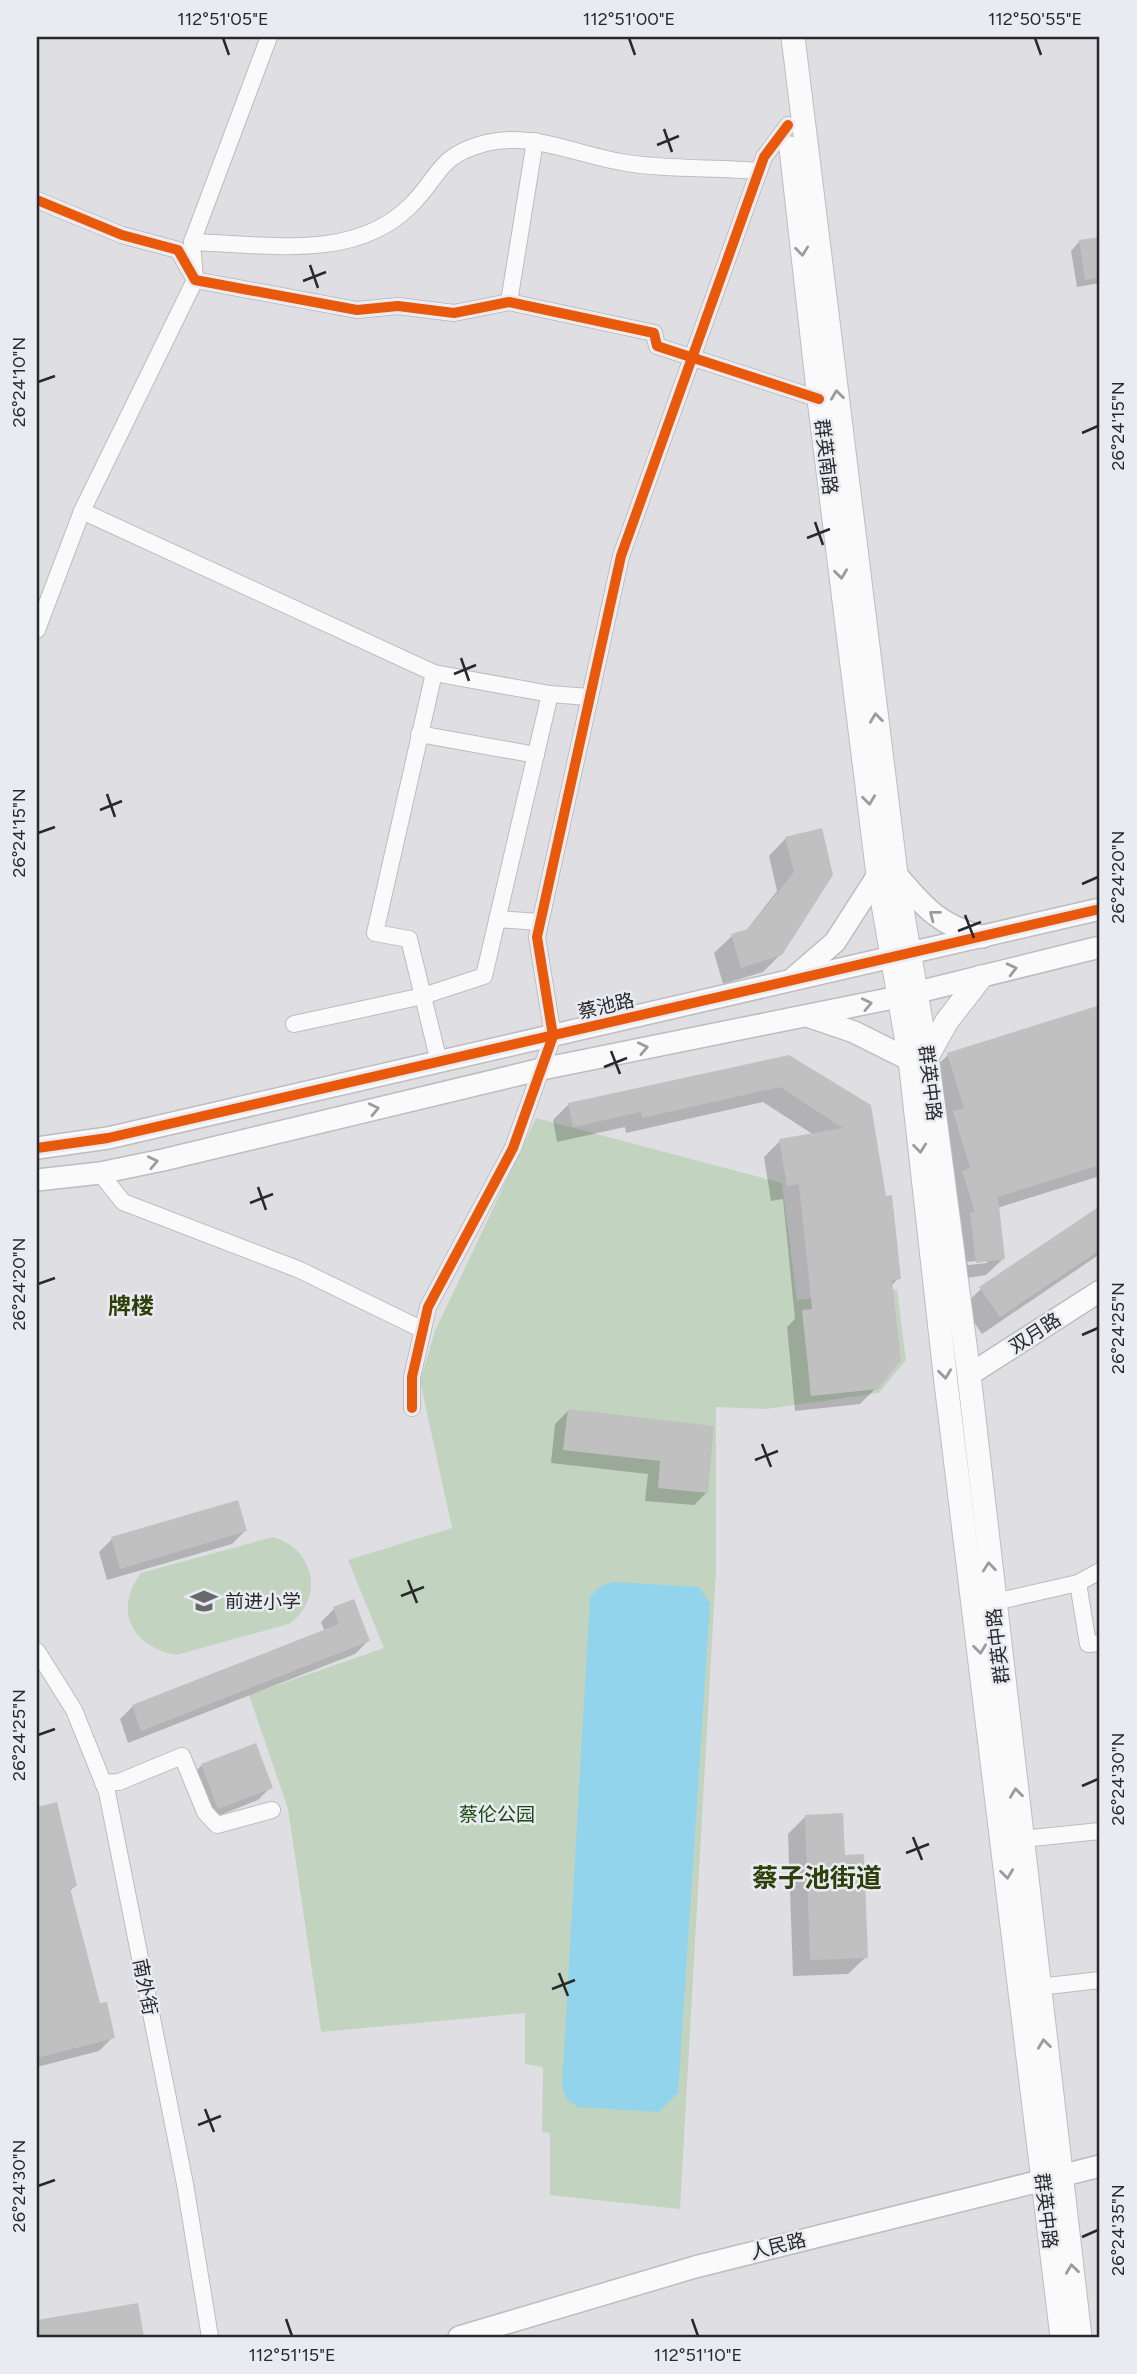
<svg xmlns="http://www.w3.org/2000/svg" width="1137" height="2374" font-family="Figtree,'Noto Sans SC',sans-serif">
<style>
.green{fill:#c2d4c0}
.water{fill:#92d4ec}
.shadow{fill:#0003;fill-rule:evenodd}
.building{fill:#c0c0c0}
.lines{fill:none;stroke-linecap:round;stroke-linejoin:round}
.minor-casing{stroke:#bcbdbf;stroke-width:18}
.tertiary-casing{stroke:#bcbdbf;stroke-width:24}
.secondary-casing{stroke:#bcbdbf;stroke-width:25}
.minor{stroke:#fafafb;stroke-width:16}
.tertiary{stroke:#fafafb;stroke-width:21}
.secondary{stroke:#fafafb;stroke-width:23}
.cycleway-casing{stroke:#eaebf2;stroke-width:15}
.cycleway{stroke:#e8590c;stroke-width:10}
.oneway{stroke:#9c9c9e}
.ticks{fill:none;stroke:#29292c;stroke-width:2.5}
.labels{text-anchor:middle;dominant-baseline:central;stroke-width:5;stroke-linejoin:round;paint-order:stroke}
.street-label{font-size:19px;fill:#29292c;stroke:#eaebf2}
.poi-label{font-size:19px;fill:#29292c;stroke:#eaebf2;text-anchor:start}
.park-label{font-size:19px;fill:#194b0d;stroke:#eaebf2}
.quarter-label{font-size:23px;font-weight:bold;fill:#2e4009;stroke:#eaebf2}
.district-label{font-size:26px;font-weight:bold;fill:#2e4009;stroke:#eaebf2}
.neatline{fill:none;stroke:#29292c;stroke-width:2.5}
.ticks-label{font-size:18px;text-anchor:middle;fill:#29292c}
</style>
<rect width="100%" height="100%" fill="#dfdfe3"/>
<g class="green">
<path d="M536,1118L782,1183L797,1300L897,1289L906,1360L879,1393L766,1409L716,1407V1570L680,2209L550,2195V2133L542,2132L543,2067L525,2064V2013L321,2032L288,1809L249,1695L384,1648L348,1560L452,1528L420,1381L435,1331Z"/>
<path d="M273,1537C315,1549 325,1598 289,1624L176,1655C132,1647 113,1610 141,1573Z"/>
</g>
<path class="water" d="M614,1582L699,1587L710,1603L678,2093L659,2112L577,2107L567,2099L562,2086L590,1597L601,1586Z"/>
<g class="shadow">
<path d="M1100,238V283L1077,287L1071,251L1079,242Z"/>
<path d="M821,830L781,954L763,972L723,984L714,953L732,936L745,932L777,891L769,856L786,838Z"/>
<path d="M1100,1007V1176L997,1208L1003,1259L986,1275L960,1279L931,1071L948,1055ZM987,1260V1263L968,1265L967,1262Z"/>
<path d="M789,1057L870,1107L899,1278L891,1286L877,1387L860,1404L795,1411L787,1327L795,1319L783,1199L771,1201L764,1157L780,1141L814,1135L763,1102L626,1133L625,1127L557,1142L553,1120L569,1104Z"/>
<path d="M1100,1208V1254L982,1334L963,1306L981,1289Z"/>
<path d="M568,1411L713,1428L707,1492L694,1505L645,1501L648,1474L551,1463L555,1424Z"/>
<path d="M245,1531L232,1544L107,1580L99,1552L112,1539Z"/>
<path d="M334,1609L368,1641L355,1654L128,1743L120,1719L133,1706L325,1632L321,1622Z"/>
<path d="M202,1765L271,1787L258,1800L205,1821L189,1778Z"/>
<path d="M55,1804L75,1886L69,1892L99,2005L113,2037L99,2051L37,2067V1809Z"/>
<path d="M806,1816L843,1856L866,1957L848,1974L793,1976L788,1834Z"/>
<path d="M137,2305L142,2337H37V2321Z"/>
</g>
<g class="building">
<path d="M1100,237V277L1085,280L1079,240Z"/>
<path d="M822,828L833,875L782,955L741,968L731,934L748,929L794,872L785,837Z"/>
<path d="M1100,1005V1165L998,1197L1005,1259L976,1263L970,1213L975,1212L962,1171L970,1168L953,1111L964,1108L947,1053Z"/>
<path d="M789,1055L871,1105L886,1196L892,1195L901,1279L892,1280L901,1360L878,1389L811,1396L802,1310L812,1309L799,1184L787,1186L779,1139L843,1128L780,1087L642,1118L641,1112L573,1127L568,1103Z"/>
<path d="M1100,1206V1250L1000,1317L979,1287Z"/>
<path d="M568,1409L714,1426L708,1493L658,1488L660,1461L563,1450Z"/>
<path d="M238,1500L247,1531L120,1569L111,1537Z"/>
<path d="M354,1599L370,1641L141,1731L132,1705L339,1624L333,1607Z"/>
<path d="M256,1743L273,1788L218,1809L201,1764Z"/>
<path d="M57,1802L77,1886L70,1888L100,2003L107,2002L115,2038L37,2058V1807Z"/>
<path d="M843,1813L845,1855L864,1854L868,1958L810,1960L805,1815Z"/>
<path d="M138,2303L144,2337H37V2320Z"/>
</g>
<g class="lines">
<g class="minor-casing">
<g id="minor">
<path d="M37,200L122,235L178,250L195,280L357,310L398,306L454,313L509,302L654,333L657,346L819,399"/>
<path d="M192,242C264,244 354,262 410,206C441,176 436,156 486,143C532,132 575,154 621,162C665,170 714,167 759,171"/>
<path d="M509,302L535,141"/>
<path d="M82,511L434,673L550,694L589,697"/>
<path d="M37,630L82,511L195,280L192,242L269,37"/>
<path d="M434,673L375,933L409,939L439,1062"/>
<path d="M419,734L536,755"/>
<path d="M497,919L539,922"/>
<path d="M294,1024L423,996L484,976L550,694"/>
<path d="M100,1173L123,1202L300,1270L423,1330"/>
<path d="M412,1408V1377L428,1307L513,1148L553,1036L537,937L621,556L764,157L788,125"/>
<path d="M1078,1583L1088,1644L1100,1643"/>
<path d="M986,1604L1078,1583L1100,1571"/>
<path d="M37,1651L74,1710L107,1792L185,2184L210,2337"/>
<path d="M103,1783L119,1782L182,1756L205,1812L217,1825L272,1810"/>
<path d="M1012,1840L1100,1831"/>
<path d="M1030,1988L1100,1980"/>
</g>
</g>
<g class="tertiary-casing">
<g id="tertiary">
<path d="M896,874C925,908 939,925 983,937"/>
<path d="M791,980L835,942L878,875"/>
<path d="M810,1017L854,1032L910,1060"/>
<path d="M37,1148L108,1138L1100,909"/>
<path d="M37,1180L100,1173L163,1160L542,1069L898,997L1100,947"/>
<path d="M969,1375L1100,1291"/>
<path d="M459,2337L695,2267L1100,2166"/>
</g>
</g>
<g class="secondary-casing">
<g id="secondary">
<path d="M793,37L896,874L927,1057L969,1375L1080,2337"/>
<path d="M791,148L819,399L878,875L910,1060L946,1383L1062,2337"/>
<path d="M927,1057L947,1021L981,977"/>
</g>
</g>
<use href="#minor" class="minor"/>
<use href="#tertiary" class="tertiary"/>
<use href="#secondary" class="secondary"/>
<g class="cycleway-casing">
<g id="cycleway">
<path d="M37,200L122,235L178,250L195,280L357,310L398,306L454,313L509,302L654,333L657,346L819,399"/>
<path d="M37,1148L108,1138L1100,909"/>
<path d="M412,1408V1377L428,1307L513,1148L553,1036L537,937L621,556L764,157L788,125"/>
</g>
</g>
<use href="#cycleway" class="cycleway"/>
</g>
<defs><path id="oneway-chevron" d="M-2-3.5L2.5 0L-2 3.5" fill="none" stroke-width="1.6" stroke-linecap="round" stroke-linejoin="round" transform="scale(1.75)"/></defs>
<g class="oneway">
<use href="#oneway-chevron" transform="translate(802 251) rotate(84)"/>
<use href="#oneway-chevron" transform="translate(837 395) rotate(-97)"/>
<use href="#oneway-chevron" transform="translate(841 574) rotate(83)"/>
<use href="#oneway-chevron" transform="translate(876 718) rotate(-97)"/>
<use href="#oneway-chevron" transform="translate(869 800) rotate(83)"/>
<use href="#oneway-chevron" transform="translate(934 915) rotate(-142)"/>
<use href="#oneway-chevron" transform="translate(1012 969) rotate(-14)"/>
<use href="#oneway-chevron" transform="translate(867 1004) rotate(-12)"/>
<use href="#oneway-chevron" transform="translate(643 1048) rotate(-12)"/>
<use href="#oneway-chevron" transform="translate(374 1109) rotate(-13)"/>
<use href="#oneway-chevron" transform="translate(920 1148) rotate(84)"/>
<use href="#oneway-chevron" transform="translate(153 1162) rotate(-12)"/>
<use href="#oneway-chevron" transform="translate(945 1374) rotate(83)"/>
<use href="#oneway-chevron" transform="translate(989 1567) rotate(-96)"/>
<use href="#oneway-chevron" transform="translate(980 1649) rotate(83)"/>
<use href="#oneway-chevron" transform="translate(1016 1793) rotate(-97)"/>
<use href="#oneway-chevron" transform="translate(1007 1874) rotate(83)"/>
<use href="#oneway-chevron" transform="translate(1044 2044) rotate(-97)"/>
<use href="#oneway-chevron" transform="translate(1072 2269) rotate(-97)"/>
</g>
<path class="ticks" d="M223,38L229,55M629,38L635,55M1035,38L1041,55M664,129L672,152M657,145L679,136M310,265L318,288M303,281L326,272M38,382L55,376M1082,433L1098,426M815,522L823,545M807,538L830,529M461,658L469,681M454,674L476,665M107,794L115,817M100,810L122,801M38,833L55,827M1082,884L1098,877M965,915L974,938M958,931L981,922M611,1051L620,1074M604,1067L627,1058M258,1187L266,1210M250,1203L273,1194M38,1284L55,1278M1082,1335L1098,1328M762,1444L771,1467M755,1460L778,1451M408,1580L417,1603M401,1596L424,1587M38,1735L55,1729M1082,1786L1098,1779M913,1837L922,1860M906,1853L929,1844M559,1973L568,1996M552,1989L575,1980M205,2109L214,2132M198,2125L221,2116M38,2186L55,2180M1082,2237L1098,2230M286,2319L292,2336M692,2319L698,2336"/>
<defs>
<g id="school-bare" transform="scale(2.1)"><path d="M0-5L7-2L0 1L-7-2ZM-4 1L0 2.5L4 1V4Q0 6-4 4Z" fill="#69696c" stroke="#eaebf2" stroke-width="2.5" paint-order="stroke"/></g>
</defs>
<g fill-rule="evenodd">
<use href="#school-bare" x="204" y="1601"/>
</g>
<g class="labels">
<g class="street-label">
<text transform="translate(826 457) rotate(83)">群英南路</text>
<text transform="translate(606 1006) rotate(-13)">蔡池路</text>
<text transform="translate(930 1083) rotate(83)">群英中路</text>
<text transform="translate(1035 1333) rotate(-33)">双月路</text>
<text transform="translate(998 1646) rotate(-97)">群英中路</text>
<text transform="translate(145 1987) rotate(79)">南外街</text>
<text transform="translate(1046 2211) rotate(83)">群英中路</text>
<text transform="translate(778 2246) rotate(-14)">人民路</text>
</g>
<g class="poi-label">
<text x="225" y="1601">前进小学</text>
</g>
<g class="park-label">
<text x="497" y="1814">蔡伦公园</text>
</g>
<g class="quarter-label">
<text x="131" y="1306">牌楼</text>
</g>
<g class="district-label">
<text x="817" y="1878">蔡子池街道</text>
</g>
</g>
<rect width="1137" height="2374" fill="none" stroke="#eaebf2" stroke-width="77"/>
<rect x="38" y="38" width="1060" height="2298" class="neatline"/>
<g class="ticks-label">
<text x="223" y="25">112°51'05"E</text>
<text x="629" y="25">112°51'00"E</text>
<text x="1035" y="25">112°50'55"E</text>
<text transform="translate(19 382) rotate(-90)" y="6">26°24'10"N</text>
<text transform="translate(1118 426) rotate(-90)" y="6">26°24'15"N</text>
<text transform="translate(19 833) rotate(-90)" y="6">26°24'15"N</text>
<text transform="translate(1118 877) rotate(-90)" y="6">26°24'20"N</text>
<text transform="translate(19 1284) rotate(-90)" y="6">26°24'20"N</text>
<text transform="translate(1118 1328) rotate(-90)" y="6">26°24'25"N</text>
<text transform="translate(19 1735) rotate(-90)" y="6">26°24'25"N</text>
<text transform="translate(1118 1779) rotate(-90)" y="6">26°24'30"N</text>
<text transform="translate(19 2186) rotate(-90)" y="6">26°24'30"N</text>
<text transform="translate(1118 2230) rotate(-90)" y="6">26°24'35"N</text>
<text x="292" y="2361">112°51'15"E</text>
<text x="698" y="2361">112°51'10"E</text>
</g>
</svg>
